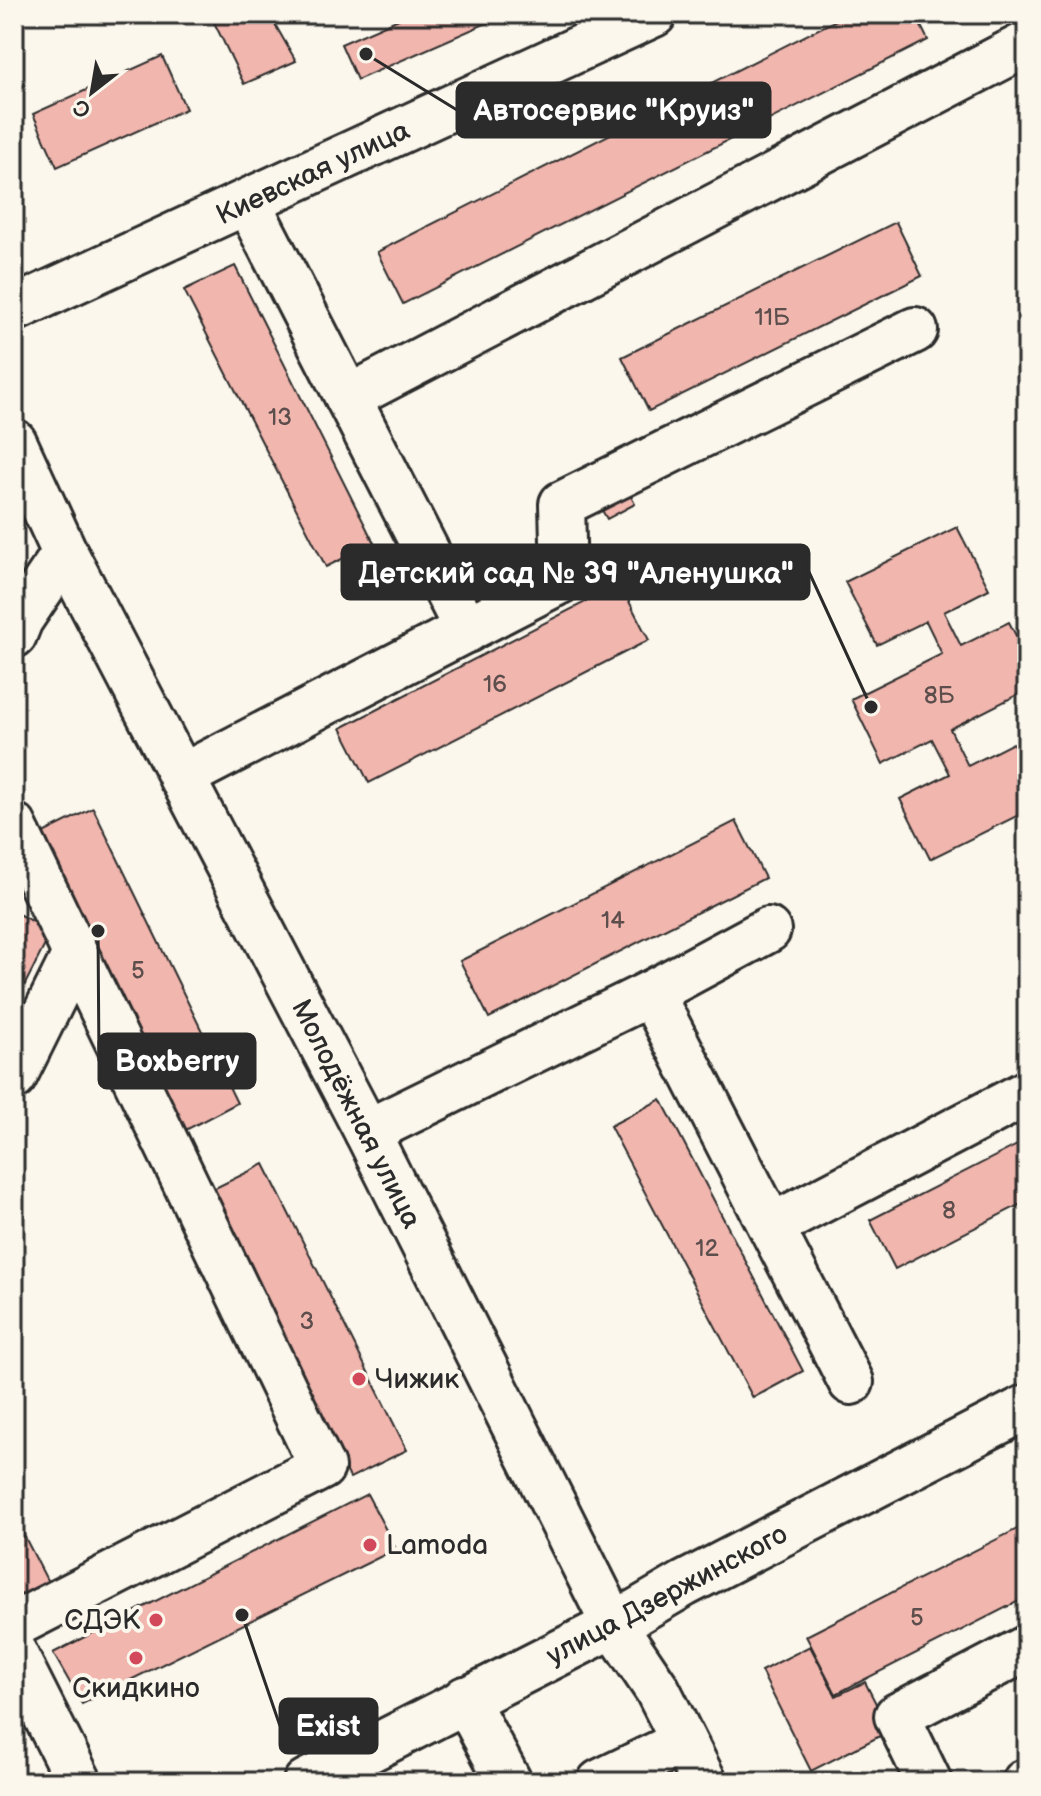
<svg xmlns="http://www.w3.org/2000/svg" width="1041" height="1796" font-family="'Balsamiq Sans',sans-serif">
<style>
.building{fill:#f1b6ae;stroke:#2b2b2b;stroke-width:2}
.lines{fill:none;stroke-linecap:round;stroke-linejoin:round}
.minor-casing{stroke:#2b2b2b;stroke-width:50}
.major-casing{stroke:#2b2b2b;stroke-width:50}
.minor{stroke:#fbf7ec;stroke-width:44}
.major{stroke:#fbf7ec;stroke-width:44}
.poi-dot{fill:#d1495b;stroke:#fbf7ec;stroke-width:3}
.labels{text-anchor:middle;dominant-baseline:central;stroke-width:8;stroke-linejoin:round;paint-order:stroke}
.number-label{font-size:24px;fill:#5c4e4c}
.street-label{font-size:28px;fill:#2b2b2b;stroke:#fbf7ec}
.poi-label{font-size:28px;fill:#2b2b2b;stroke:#fbf7ec;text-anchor:start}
.leader{fill:none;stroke:#2b2b2b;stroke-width:3}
.callout-dot{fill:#2b2b2b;stroke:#fbf7ec;stroke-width:3}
.callout{fill:#2b2b2b;stroke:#2b2b2b;stroke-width:3}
.callout-label{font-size:30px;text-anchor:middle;font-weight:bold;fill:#fff}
</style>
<rect width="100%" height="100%" fill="#fbf7ec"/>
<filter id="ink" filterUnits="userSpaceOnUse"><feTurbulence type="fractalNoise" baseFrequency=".0125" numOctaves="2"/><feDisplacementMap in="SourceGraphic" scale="16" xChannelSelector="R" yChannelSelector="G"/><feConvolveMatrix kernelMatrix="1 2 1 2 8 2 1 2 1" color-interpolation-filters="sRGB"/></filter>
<g filter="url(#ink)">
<g class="building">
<path d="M210,14H269L296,61L244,84Z"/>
<path d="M410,14H494L496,19L357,80L341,44Z"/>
<path d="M848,14H915L928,40L403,304L377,252Z"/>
<path d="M162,56L186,109L57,167L33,114Z"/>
<path d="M896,222L922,276L649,411L622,357Z"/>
<path d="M235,266L374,543L326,567L184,290Z"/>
<path d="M624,483L635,504L607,519L595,498Z"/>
<path d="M957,527L989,589L944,612L961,646L1009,622L1027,657V690L950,729L968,766L1013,743L1027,771V811L930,859L900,799L950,774L932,739L883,764L851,699L942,654L926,621L877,645L845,582Z"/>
<path d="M620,584L649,640L369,783L341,728Z"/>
<path d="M93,808L237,1103L184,1131L37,836Z"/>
<path d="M736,821L765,878L489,1018L460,961Z"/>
<path d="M14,912L52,931L14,1006Z"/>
<path d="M661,1099L803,1371L753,1398L610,1126Z"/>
<path d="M1027,1140V1201L895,1269L870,1220Z"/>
<path d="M264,1164L407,1450L350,1478L209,1191Z"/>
<path d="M367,1494L396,1549L82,1704L53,1653Z"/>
<path d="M14,1516L50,1586L14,1604Z"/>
<path d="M1027,1524V1597L836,1694L806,1636Z"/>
<path d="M810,1646L836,1696L865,1682L890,1731L811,1771L761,1671Z"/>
</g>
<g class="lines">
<g class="minor-casing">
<g id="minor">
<path d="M248,203L467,630"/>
<path d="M348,398L1023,46"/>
<path d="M14,442L65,553L367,1132L614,1625"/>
<path d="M14,635L20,620L65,553"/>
<path d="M181,777L564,579L562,504L915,330"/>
<path d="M14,826L322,1467L14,1625"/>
<path d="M651,993L768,930"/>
<path d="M14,1077L74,956"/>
<path d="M367,1132L651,993L851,1382"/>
<path d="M772,1226L1027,1093"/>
<path d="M14,1653L79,1782"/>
<path d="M465,1699L509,1782"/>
<path d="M600,1782L683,1742"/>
<path d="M929,1782L897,1716L1027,1648"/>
<path d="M1025,1782L1027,1781"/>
</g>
</g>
<g class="major-casing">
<g id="major">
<path d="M14,309L654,14"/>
<path d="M614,1625L657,1689L704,1782"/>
<path d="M306,1782L614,1625L684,1584L1027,1407"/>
</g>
</g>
<use href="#minor" class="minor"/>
<use href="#major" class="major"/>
</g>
</g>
<g class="poi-dot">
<circle cx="359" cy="1379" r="8"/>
<circle cx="370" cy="1545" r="8"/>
<circle cx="156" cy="1620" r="8"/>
<circle cx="136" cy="1658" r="8"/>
</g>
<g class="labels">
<g class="number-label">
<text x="772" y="317">11Б</text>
<text x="280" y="417">13</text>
<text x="495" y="684">16</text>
<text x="939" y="695">8Б</text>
<text x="613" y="920">14</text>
<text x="138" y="970">5</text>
<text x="949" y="1210">8</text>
<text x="707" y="1248">12</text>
<text x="307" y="1321">3</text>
<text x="917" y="1617">5</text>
</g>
<g class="street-label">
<text transform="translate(313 173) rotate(-25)">Киевская улица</text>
<text transform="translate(356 1114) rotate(63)">Молодёжная улица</text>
<text transform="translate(667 1595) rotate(-28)">улица Дзержинского</text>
</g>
<g class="poi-label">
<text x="375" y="1379">Чижик</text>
<text x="386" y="1545">Lamoda</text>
<text x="140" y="1620" text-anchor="end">СДЭК</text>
<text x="136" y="1688" text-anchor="middle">Скидкино</text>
</g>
</g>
<path class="leader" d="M366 54L457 110M871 707L809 572M98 931L99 1061M242 1615L280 1726"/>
<g class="callout-dot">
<circle cx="366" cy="54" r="8"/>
<circle cx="871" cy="707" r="8"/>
<circle cx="98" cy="931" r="8"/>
<circle cx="242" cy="1615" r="8"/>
</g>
<g class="callout">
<rect x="457" y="83" width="313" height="54" rx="8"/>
<rect x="342" y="545" width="467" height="54" rx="8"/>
<rect x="99" y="1034" width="156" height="54" rx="8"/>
<rect x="280" y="1699" width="97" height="54" rx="8"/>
</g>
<g class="callout-label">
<text x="614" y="120">Автосервис "Круиз"</text>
<text x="576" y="583">Детский сад № 39 "Аленушка"</text>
<text x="177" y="1071">Boxberry</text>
<text x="328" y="1736">Exist</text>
</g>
<rect width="1041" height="1796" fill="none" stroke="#fbf7ec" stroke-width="48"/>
<rect x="24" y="24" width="993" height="1748" fill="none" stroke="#2b2b2b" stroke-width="3" filter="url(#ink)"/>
<g transform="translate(92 92) rotate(211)" stroke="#fbf7ec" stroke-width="6" paint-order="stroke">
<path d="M0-6L14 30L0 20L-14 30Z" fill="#2b2b2b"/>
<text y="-12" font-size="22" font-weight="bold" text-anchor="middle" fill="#2b2b2b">С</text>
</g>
</svg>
